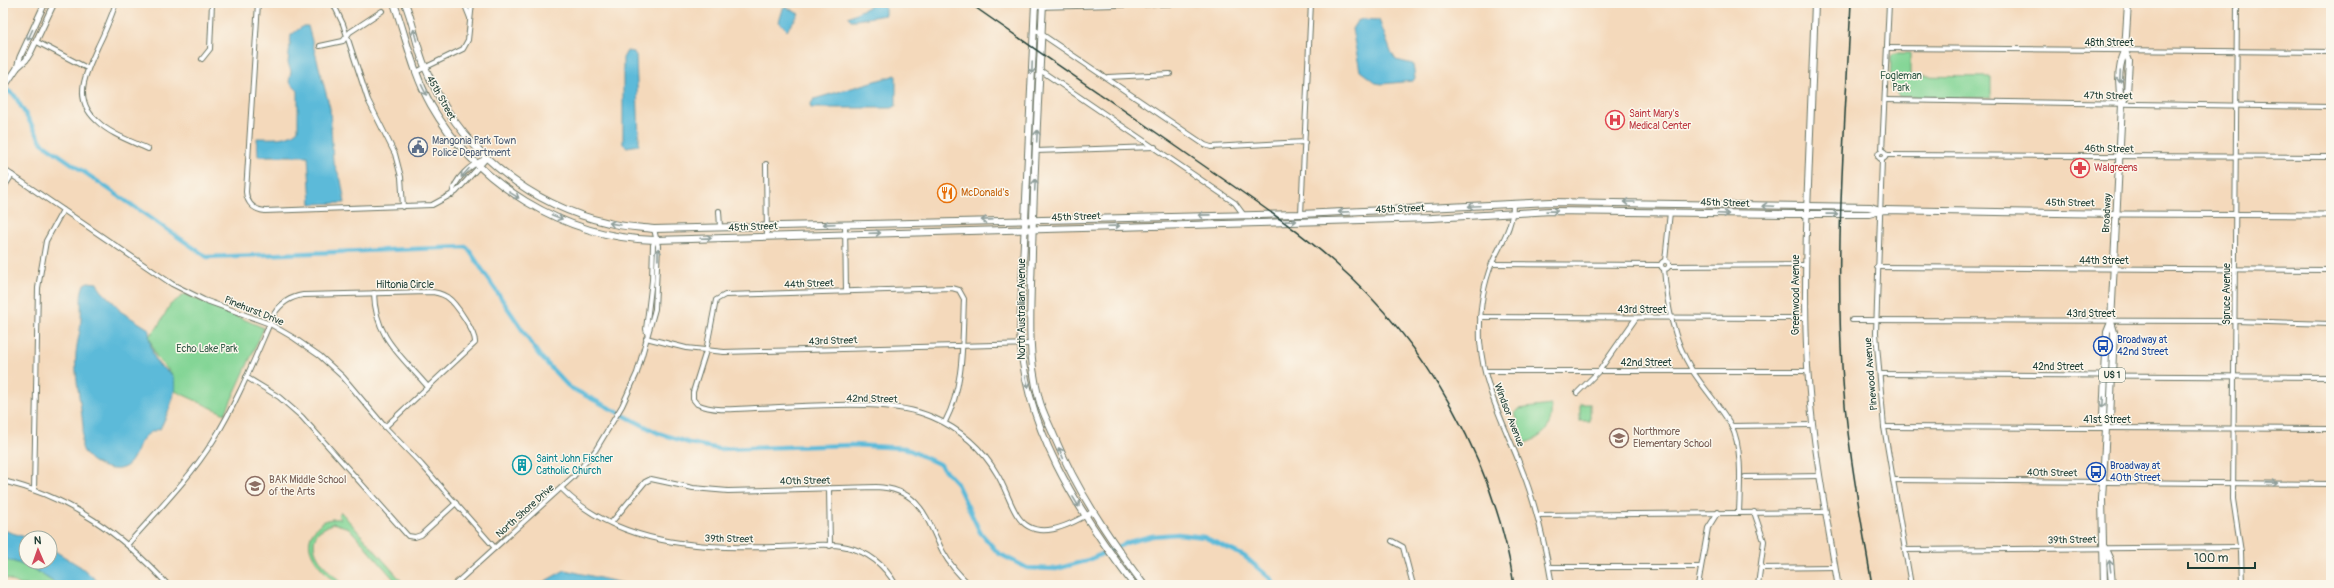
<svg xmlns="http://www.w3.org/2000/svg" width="2334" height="588" font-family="Pangolin,sans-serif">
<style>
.green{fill:#84d596;stroke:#528965}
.water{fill:#5bbad9;stroke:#3d7c86}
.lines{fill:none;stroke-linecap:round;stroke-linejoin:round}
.canal{stroke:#5bbad9;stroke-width:4.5}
.minor-casing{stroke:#6a7463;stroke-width:6}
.tertiary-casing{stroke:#6a7463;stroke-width:7}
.secondary-casing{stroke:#6a7463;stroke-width:8}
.primary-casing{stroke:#6a7463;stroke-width:8}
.minor{stroke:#fff;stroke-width:4}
.tertiary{stroke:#fff;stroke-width:5}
.secondary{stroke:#fff;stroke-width:6}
.primary{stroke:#fff;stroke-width:6}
.rail{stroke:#1f3d34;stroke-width:1.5}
.oneway{stroke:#8f9e9a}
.labels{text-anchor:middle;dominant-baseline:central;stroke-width:3;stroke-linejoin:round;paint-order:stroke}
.shield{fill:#fbf7ec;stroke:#61756b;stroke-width:1}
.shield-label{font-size:9px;font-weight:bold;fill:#1f3d34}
.street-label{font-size:10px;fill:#1f3d34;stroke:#fbf7ec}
.park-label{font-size:10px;fill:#335b48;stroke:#fbf7ec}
.health-label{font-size:10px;fill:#be3a42;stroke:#fbf7ec;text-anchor:start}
.service-label{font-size:10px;fill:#4e5e75;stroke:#fbf7ec;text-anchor:start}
.food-label{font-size:10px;fill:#c56008;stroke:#fbf7ec;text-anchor:start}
.transit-label{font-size:10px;fill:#164399;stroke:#fbf7ec;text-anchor:start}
.education-label{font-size:10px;fill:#785e54;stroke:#fbf7ec;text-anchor:start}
.culture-label{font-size:10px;fill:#0d838f;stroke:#fbf7ec;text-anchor:start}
</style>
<rect width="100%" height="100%" fill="#fbf7ec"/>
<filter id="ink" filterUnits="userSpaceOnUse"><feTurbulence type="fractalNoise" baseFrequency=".025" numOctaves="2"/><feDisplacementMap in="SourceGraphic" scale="8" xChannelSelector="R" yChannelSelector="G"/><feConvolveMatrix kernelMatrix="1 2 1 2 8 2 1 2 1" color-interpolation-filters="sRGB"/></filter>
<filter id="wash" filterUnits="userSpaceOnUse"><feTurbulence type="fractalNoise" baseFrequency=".012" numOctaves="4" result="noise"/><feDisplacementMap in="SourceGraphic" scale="16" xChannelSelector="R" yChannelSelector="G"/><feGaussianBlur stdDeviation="0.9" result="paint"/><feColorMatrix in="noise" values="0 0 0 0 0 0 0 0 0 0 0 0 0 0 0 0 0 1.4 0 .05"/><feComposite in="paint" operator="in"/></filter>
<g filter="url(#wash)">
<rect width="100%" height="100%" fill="#f4d9bb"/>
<g class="green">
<path d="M1894,53H1910V76L1991,77V98L1899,97L1895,91L1890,89L1891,56Z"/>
<path d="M185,294L264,328L225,414L175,391C173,367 170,375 158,359C153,353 152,343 149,336L157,328L170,305Z"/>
<rect x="1580" y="404" width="10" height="17"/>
<path d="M1551,405C1553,425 1545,438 1524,443L1515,413L1518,409Z"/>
<path d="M341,512L405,585H399L349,528L333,523L319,531C303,551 330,571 343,585H337C324,570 297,549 316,528C322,520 332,518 341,519L338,515Z"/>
<path d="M3,558L32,568L58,585H21L3,577Z"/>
</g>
<g class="water">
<path d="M876,3H885V15L856,20H851L848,17Z"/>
<path d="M786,7L799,14L787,30L779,22L783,9Z"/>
<path d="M1363,19L1379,20L1391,52L1396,60L1413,64L1415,78L1413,81L1382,84L1376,83L1360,71L1352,29L1357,21Z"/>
<path d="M303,26H308L330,108L333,161L341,180L345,203L311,204L308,156H258L257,138C270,138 288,140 298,130V91L289,82L291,71L288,63L291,35Z"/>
<path d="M627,51L633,52L636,55L639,140V145L627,147L623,144V58Z"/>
<path d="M896,75V106L892,108H811L810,105L814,99Z"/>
<path d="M88,282L97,283C101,295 115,300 120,311L149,329C149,340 152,357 159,365C163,369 169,371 172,375C181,388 166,417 160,429C130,436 142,464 119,469C106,471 85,460 82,447C81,440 84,432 83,426C81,402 74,376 76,353C77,341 81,331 81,319C82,306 79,297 84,284Z"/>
<path d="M3,530L28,538H26V562H50V548L81,567L102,585H58L32,568L3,558Z"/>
<path d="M565,570L631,585H538Z"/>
</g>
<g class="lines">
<path class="canal" d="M3,87L15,96L42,143L207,257L467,247L539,355L569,387L658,433L689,443L719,449L852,445L905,448L939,464L956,482L980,532L998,553L1027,568L1056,569L1086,561L1129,542L1152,536L1178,534L1204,537L1244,556L1271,579L1274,585"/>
</g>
</g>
<g filter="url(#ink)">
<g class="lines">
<g class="minor-casing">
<g id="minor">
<path d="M116,3C111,17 105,32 98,46C87,71 71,98 97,121C110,134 131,141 148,149"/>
<path d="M258,3L246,192C247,203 254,210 265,211L432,205L456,192L486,159"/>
<path d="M333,3L343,24L368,100L395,154L401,177L403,207"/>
<path d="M464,3L470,18"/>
<path d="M2237,3L2233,499L2241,552L2242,585"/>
<path d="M1035,7L1199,3"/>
<path d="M1034,29L1205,145L1211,147L1305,142"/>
<path d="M37,42L87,68"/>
<path d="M320,46L343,41L350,32L382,11"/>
<path d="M1887,48L2331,52"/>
<path d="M202,59L210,49L212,3"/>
<path d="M1040,70L1235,203L1243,214"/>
<path d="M416,72L463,49L468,40L472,3"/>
<path d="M1108,77L1170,74"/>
<path d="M1886,100L2331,107"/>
<circle cx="1882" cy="155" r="4"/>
<path d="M1036,151L1155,147"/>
<path d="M1882,151L1889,3"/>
<path d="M1887,155L2331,157"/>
<path d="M1882,159L1876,333L1884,427L1911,585"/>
<path d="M766,164L767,236"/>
<path d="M3,169L172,284L204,300L270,324L294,338L320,356L343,377L385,427L421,464L495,548"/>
<path d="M3,189L12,175"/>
<path d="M452,195C454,179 471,164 485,159"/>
<path d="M1513,204C1513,227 1501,243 1492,263C1482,288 1479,314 1480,341C1483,385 1503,422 1519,462C1535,501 1545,543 1552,585"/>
<path d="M719,211L720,227"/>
<path d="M1301,214L1311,3"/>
<path d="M845,224L846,291"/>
<circle cx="1665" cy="265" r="4"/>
<path d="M1665,261L1670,212"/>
<path d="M1492,264L1661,265"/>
<path d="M1669,266L1805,265"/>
<path d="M1877,267L2331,270"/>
<path d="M1664,269C1667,305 1673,339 1692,370C1704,389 1720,406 1731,425C1743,448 1740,486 1739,512"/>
<path d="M374,293C375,338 401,355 428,387"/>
<path d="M1480,317L1805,318"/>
<path d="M1852,320L2235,321L2331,324"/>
<path d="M647,333L646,329L652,280L653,245L655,240"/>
<path d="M646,338L686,348L724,352L1030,344"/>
<path d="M1485,371H1807"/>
<path d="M1880,374L2331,377"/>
<path d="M246,377L279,397L302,417L408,536L415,537L421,535L456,503"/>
<path d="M1577,393L1599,371L1636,318"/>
<path d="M945,422C965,384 962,341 964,299L959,290L952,288L725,295L716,300L706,351L693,392V399L697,404C715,412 736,409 755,408C805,407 888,397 932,417C960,429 982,448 997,474C1005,487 1009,502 1017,515C1035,544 1070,525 1092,512"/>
<path d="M1731,426L1812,425"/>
<path d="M1884,427L2331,429"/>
<path d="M1745,477L1820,476"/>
<path d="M1893,480L2331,484"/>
<path d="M3,481C70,497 122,534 168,585"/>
<path d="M829,488L830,546"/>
<path d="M562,489C617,545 700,549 775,547C798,547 825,542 847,547C869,552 885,566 896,585"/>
<path d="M34,490L38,288L46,241L63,210"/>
<path d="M1754,512L1764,541L1758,585"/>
<path d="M1537,515L1826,512"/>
<path d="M611,523L645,482L651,479L693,488L728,491L876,487C921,489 926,518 943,552C950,565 959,575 970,585"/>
<path d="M1392,541L1403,547L1413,585"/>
<path d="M128,544C157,511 190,478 213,441C238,401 255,357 274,314C281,303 290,297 303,295L429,292C436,292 442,294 447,297C456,303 476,333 475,343L385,427"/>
<path d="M1905,550L2240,547"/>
<path d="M1549,567H1701"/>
<path d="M1761,568L1835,567"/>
<path d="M454,585L573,477L595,451L622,406L637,373L655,309L658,246L654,229"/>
<path d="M1698,585L1708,528L1718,512"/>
</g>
</g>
<g class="tertiary-casing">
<g id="tertiary">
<path d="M17,68L20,57L45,3"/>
<path d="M3,89L17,68L26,60L31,52L54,3"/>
<path d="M1807,214C1805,272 1804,329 1809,387C1814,453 1827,519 1838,585"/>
<path d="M2117,214L2331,215"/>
</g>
</g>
<g class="secondary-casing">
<g id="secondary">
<path d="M394,3C406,37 413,73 431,105C476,184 564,238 655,240L1432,218L1551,211L1791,214H1869L1884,210L2117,214"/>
<path d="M405,3C414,24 416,46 425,67C457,146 525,204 609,223C623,227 639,227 654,229L1301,214L1551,202L1871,207L1880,210"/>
<path d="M1035,3L1020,329C1022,425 1078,511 1134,585"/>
<path d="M1043,3C1039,86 1034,169 1032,252C1031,301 1026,351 1039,399C1042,411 1049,424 1054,436C1077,491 1109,538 1144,585"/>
<path d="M1807,211L1815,3"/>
</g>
</g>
<g class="primary-casing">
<g id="primary">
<path d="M2122,104L2127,93L2129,61L2125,51L2128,3"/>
<path d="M2106,428L2110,418L2114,332L2111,322"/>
<path d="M2104,547L2110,560L2112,585"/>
<path d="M2104,585L2102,499L2106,428L2103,417L2107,332L2111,322L2122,104C2118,87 2118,67 2125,51"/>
</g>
</g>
<use href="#minor" class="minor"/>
<use href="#tertiary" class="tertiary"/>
<use href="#secondary" class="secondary"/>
<use href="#primary" class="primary"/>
<g class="rail">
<path d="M969,3C1039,52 1110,101 1180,149C1232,186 1286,220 1334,262C1428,344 1495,462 1514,585"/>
<path d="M1851,3C1845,124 1835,245 1842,366C1846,440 1860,513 1872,585"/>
</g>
</g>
<defs><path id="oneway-shaft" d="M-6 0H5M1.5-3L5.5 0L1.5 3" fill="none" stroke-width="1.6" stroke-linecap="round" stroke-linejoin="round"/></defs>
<g class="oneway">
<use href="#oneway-shaft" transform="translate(30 35) rotate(115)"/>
<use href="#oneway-shaft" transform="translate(415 35) rotate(-104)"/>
<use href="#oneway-shaft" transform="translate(1032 68) rotate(92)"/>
<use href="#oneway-shaft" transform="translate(2120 77) rotate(93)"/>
<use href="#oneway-shaft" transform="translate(424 90) rotate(64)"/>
<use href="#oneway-shaft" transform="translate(1037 136) rotate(-87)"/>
<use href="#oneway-shaft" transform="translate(465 173) rotate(132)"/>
<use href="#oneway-shaft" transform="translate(1035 185) rotate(-87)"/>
<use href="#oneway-shaft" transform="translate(514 195) rotate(32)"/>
<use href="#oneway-shaft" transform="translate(1629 202) rotate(-180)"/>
<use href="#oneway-shaft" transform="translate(1474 206) rotate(177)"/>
<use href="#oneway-shaft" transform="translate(1768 206) rotate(-177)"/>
<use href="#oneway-shaft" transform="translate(1552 211) rotate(-1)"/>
<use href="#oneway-shaft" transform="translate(1344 212) rotate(178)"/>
<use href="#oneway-shaft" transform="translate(1723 214) rotate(2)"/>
<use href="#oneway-shaft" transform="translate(1832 214) rotate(-1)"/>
<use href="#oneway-shaft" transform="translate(1204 215) rotate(179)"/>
<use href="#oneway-shaft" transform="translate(557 217) rotate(22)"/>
<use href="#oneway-shaft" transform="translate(987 220) rotate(178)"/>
<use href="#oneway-shaft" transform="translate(1291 221) rotate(-1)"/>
<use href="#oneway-shaft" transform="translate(615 224) rotate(-170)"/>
<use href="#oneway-shaft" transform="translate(829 224) rotate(178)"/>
<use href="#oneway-shaft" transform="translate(1114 226) rotate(-2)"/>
<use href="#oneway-shaft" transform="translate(875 233) rotate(-2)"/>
<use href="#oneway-shaft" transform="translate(706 238) rotate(-2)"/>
<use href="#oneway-shaft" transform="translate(658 254) rotate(-89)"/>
<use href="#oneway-shaft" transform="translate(1027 382) rotate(77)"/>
<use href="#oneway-shaft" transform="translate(2103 402) rotate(93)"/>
<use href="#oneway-shaft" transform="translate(1061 453) rotate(-113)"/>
<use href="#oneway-shaft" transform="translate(2272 483) rotate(1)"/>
<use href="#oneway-shaft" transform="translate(1076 502) rotate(59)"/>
<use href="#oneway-shaft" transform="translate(2110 566) rotate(-97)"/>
</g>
</g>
<defs>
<g id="hospital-ring" transform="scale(1)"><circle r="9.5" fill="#fbf7ec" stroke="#e0444e" stroke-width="1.5"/><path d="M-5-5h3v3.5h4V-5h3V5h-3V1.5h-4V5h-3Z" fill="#e0444e"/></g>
<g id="civic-ring" transform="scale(1)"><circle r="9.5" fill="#fbf7ec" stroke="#5c6f8a" stroke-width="1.5"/><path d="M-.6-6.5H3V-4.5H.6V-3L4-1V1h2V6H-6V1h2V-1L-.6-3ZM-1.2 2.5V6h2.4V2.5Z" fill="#5c6f8a"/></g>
<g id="pharmacy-ring" transform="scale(1)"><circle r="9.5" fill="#fbf7ec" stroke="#e0444e" stroke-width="1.5"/><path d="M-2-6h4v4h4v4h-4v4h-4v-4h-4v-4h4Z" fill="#e0444e"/></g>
<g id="restaurant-ring" transform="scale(1)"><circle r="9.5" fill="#fbf7ec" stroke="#e8710a" stroke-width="1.5"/><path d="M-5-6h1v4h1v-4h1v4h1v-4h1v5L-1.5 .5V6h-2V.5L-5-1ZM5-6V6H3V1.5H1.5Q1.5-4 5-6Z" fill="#e8710a"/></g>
<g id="bus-ring" transform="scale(1)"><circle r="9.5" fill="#fbf7ec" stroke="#1a4fb4" stroke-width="1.5"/><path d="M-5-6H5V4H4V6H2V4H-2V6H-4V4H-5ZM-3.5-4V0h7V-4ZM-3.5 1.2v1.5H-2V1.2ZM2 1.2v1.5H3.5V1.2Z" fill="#1a4fb4"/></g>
<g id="school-ring" transform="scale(1)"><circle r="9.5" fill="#fbf7ec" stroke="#8d6e63" stroke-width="1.5"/><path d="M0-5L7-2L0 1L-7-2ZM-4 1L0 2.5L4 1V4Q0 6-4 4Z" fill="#8d6e63"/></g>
<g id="building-ring" transform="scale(1)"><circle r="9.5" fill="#fbf7ec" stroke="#0f9aa8" stroke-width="1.5"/><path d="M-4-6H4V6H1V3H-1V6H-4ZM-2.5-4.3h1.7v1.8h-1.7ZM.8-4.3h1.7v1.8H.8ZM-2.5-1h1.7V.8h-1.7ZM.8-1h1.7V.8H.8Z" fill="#0f9aa8"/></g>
</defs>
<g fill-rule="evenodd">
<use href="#hospital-ring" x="1615" y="120"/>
<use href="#civic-ring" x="418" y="147"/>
<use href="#pharmacy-ring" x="2080" y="168"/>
<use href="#restaurant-ring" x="947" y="193"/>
<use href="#bus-ring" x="2103" y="346"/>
<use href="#school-ring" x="1619" y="438"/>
<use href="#building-ring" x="522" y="465"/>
<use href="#bus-ring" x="2096" y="472"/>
<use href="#school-ring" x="255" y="486"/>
</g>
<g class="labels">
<rect class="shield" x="2099" y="368" width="26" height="14" rx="3"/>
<g class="shield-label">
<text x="2112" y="375">US 1</text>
</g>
<g class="street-label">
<text x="2109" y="43">48th Street</text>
<text transform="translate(2108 96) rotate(1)">47th Street</text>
<text transform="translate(441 98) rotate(61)">45th Street</text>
<text transform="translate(2109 149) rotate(1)">46th Street</text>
<text transform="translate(1725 203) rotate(2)">45th Street</text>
<text transform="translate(2070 203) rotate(1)">45th Street</text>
<text transform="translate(1400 209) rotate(-2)">45th Street</text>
<text transform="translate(2107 213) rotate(-87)">Broadway</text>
<text transform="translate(1076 217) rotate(-2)">45th Street</text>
<text transform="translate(753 227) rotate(-2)">45th Street</text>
<text x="2104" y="261">44th Street</text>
<text transform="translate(809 284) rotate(-2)">44th Street</text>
<text x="405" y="285">Hiltonia Circle</text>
<text transform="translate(2227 294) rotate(-90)">Spruce Avenue</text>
<text transform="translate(1796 295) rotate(-90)">Greenwood Avenue</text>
<text transform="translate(1022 309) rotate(-90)">North Australian Avenue</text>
<text x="1642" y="310">43rd Street</text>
<text transform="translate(254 311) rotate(22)">Pinehurst Drive</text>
<text x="2091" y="314">43rd Street</text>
<text transform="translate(833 341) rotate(-2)">43rd Street</text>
<text x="1646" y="363">42nd Street</text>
<text x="2058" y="367">42nd Street</text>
<text transform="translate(1871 374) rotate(-95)">Pinewood Avenue</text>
<text transform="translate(872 399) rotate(1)">42nd Street</text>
<text transform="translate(1509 415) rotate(69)">Windsor Avenue</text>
<text x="2107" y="420">41st Street</text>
<text transform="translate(2052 473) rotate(1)">40th Street</text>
<text transform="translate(805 481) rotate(-1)">40th Street</text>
<text transform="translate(525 511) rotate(-42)">North Shore Drive</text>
<text transform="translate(729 539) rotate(1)">39th Street</text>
<text transform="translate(2072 540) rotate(-1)">39th Street</text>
</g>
<g class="park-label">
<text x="1901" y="76">Fogleman<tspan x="1901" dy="12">Park</tspan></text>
<text x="207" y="349">Echo Lake Park</text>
</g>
<g class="health-label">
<text x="1629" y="114">Saint Mary's<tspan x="1629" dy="12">Medical Center</tspan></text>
<text x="2094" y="168">Walgreens</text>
</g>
<g class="service-label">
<text x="432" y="141">Mangonia Park Town<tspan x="432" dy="12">Police Department</tspan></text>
</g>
<g class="food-label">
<text x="961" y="193">McDonald's</text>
</g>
<g class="transit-label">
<text x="2117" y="340">Broadway at<tspan x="2117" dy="12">42nd Street</tspan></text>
<text x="2110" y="466">Broadway at<tspan x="2110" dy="12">40th Street</tspan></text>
</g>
<g class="education-label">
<text x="1633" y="432">Northmore<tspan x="1633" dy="12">Elementary School</tspan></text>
<text x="269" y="480">BAK Middle School<tspan x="269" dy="12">of the Arts</tspan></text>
</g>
<g class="culture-label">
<text x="536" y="459">Saint John Fischer<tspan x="536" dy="12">Catholic Church</tspan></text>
</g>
</g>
<rect width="2334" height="588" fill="none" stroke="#fbf7ec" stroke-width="16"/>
<g transform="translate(38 550) rotate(358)"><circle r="19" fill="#fbf7ec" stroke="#a3ada2"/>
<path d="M0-3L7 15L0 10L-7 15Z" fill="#d1495b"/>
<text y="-6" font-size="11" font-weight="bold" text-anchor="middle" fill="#1f3d34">N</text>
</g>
<path d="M2188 562v6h67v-6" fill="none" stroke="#1f3d34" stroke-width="2"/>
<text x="2194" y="562" font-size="12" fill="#1f3d34" stroke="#fbf7ec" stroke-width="3" paint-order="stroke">100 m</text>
</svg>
